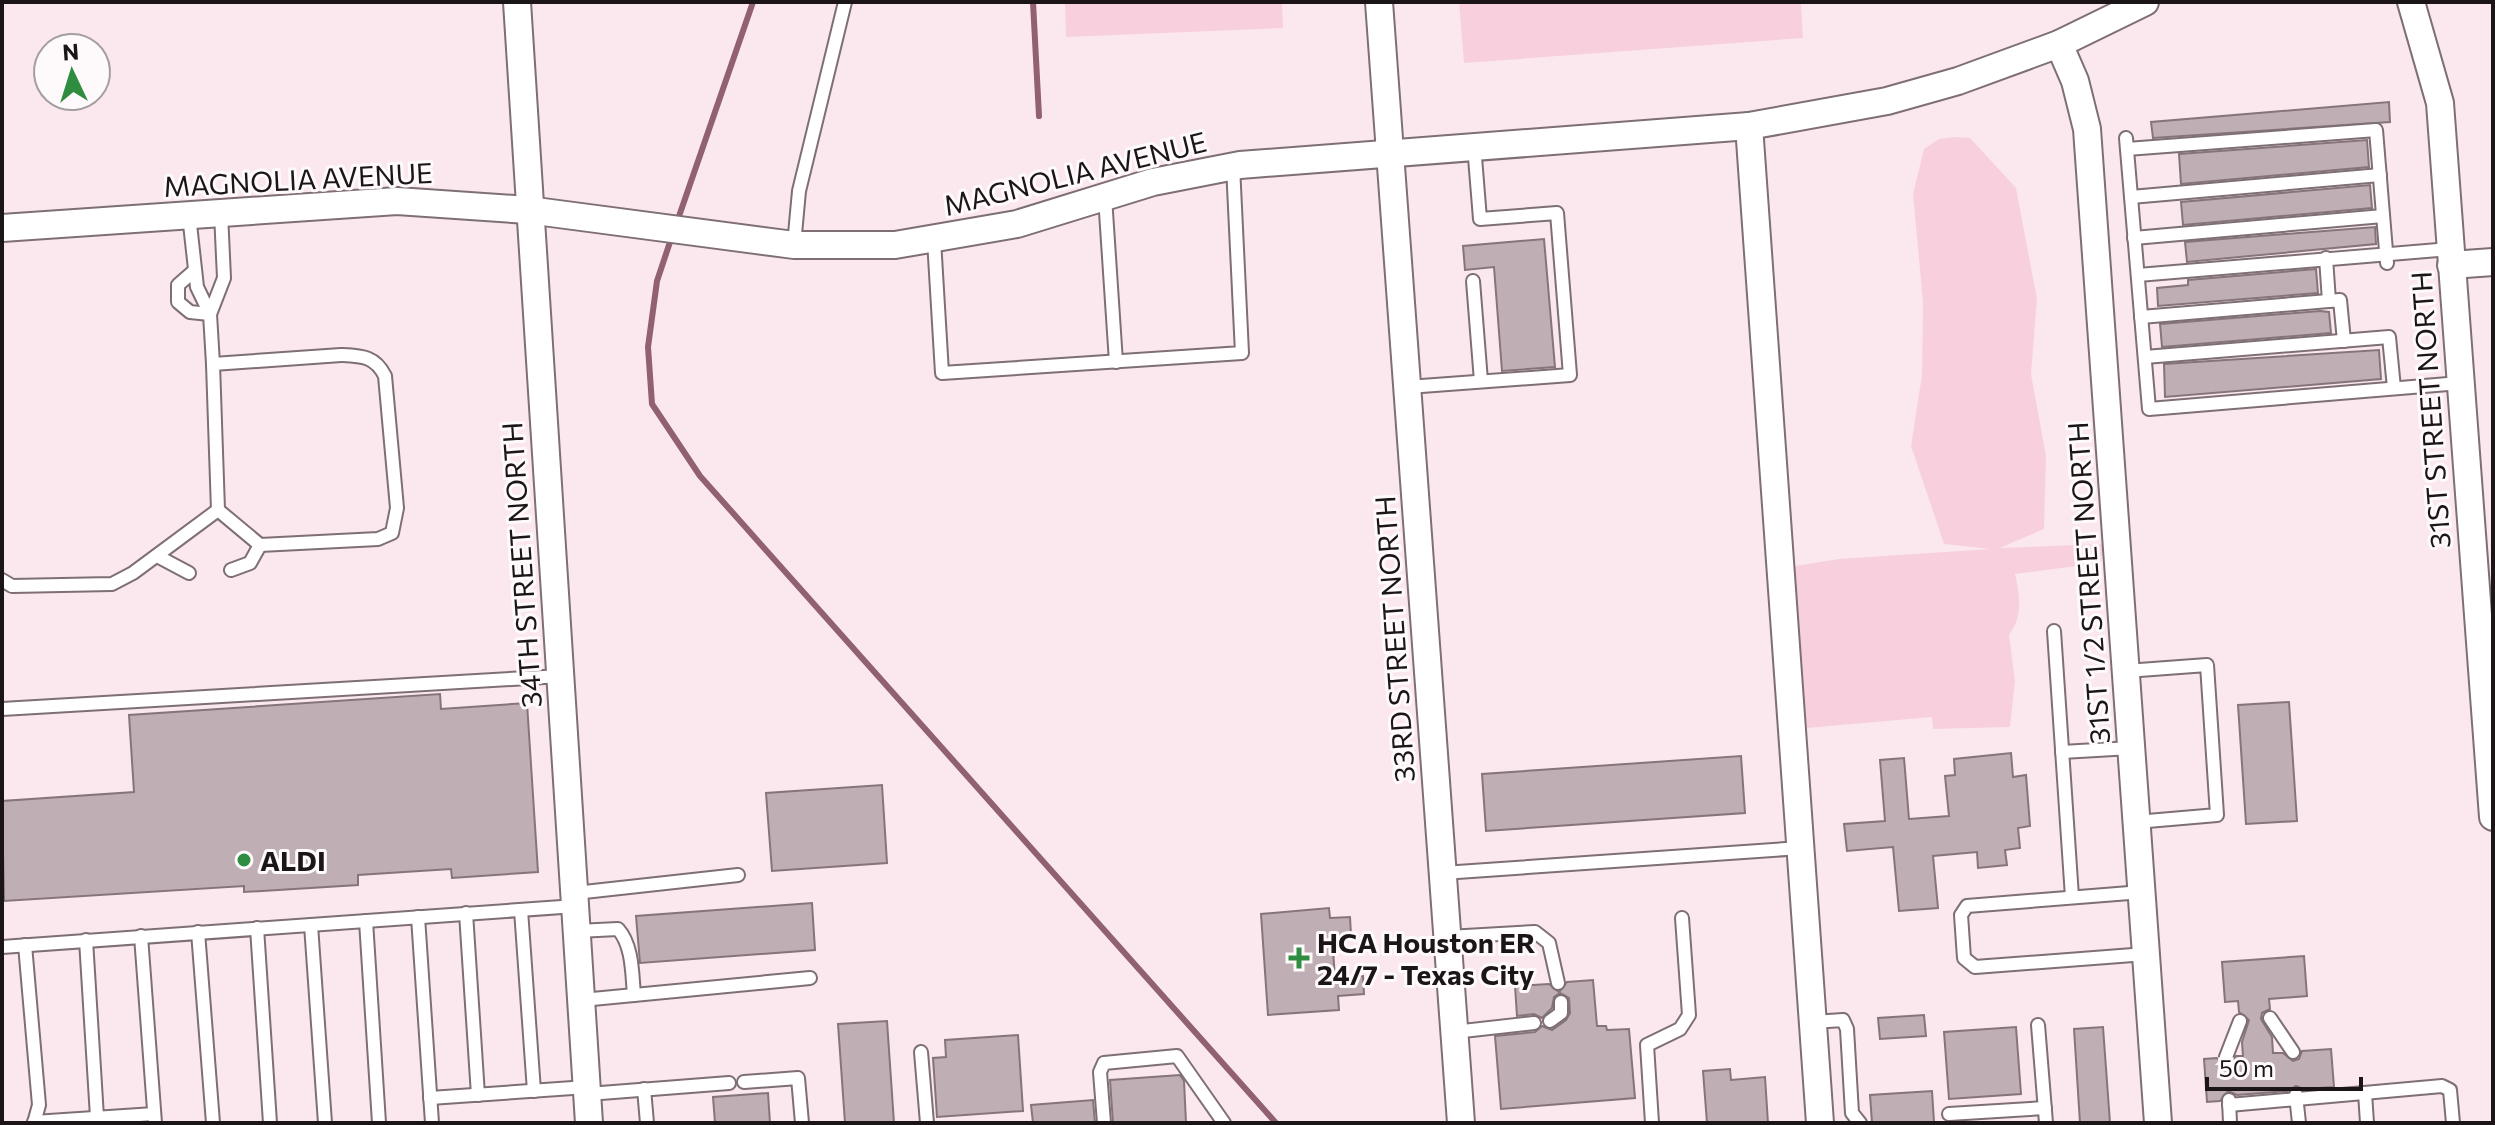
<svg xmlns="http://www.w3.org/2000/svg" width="2495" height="1125" font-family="Commissioner,sans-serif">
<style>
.green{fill:#f8d0dd}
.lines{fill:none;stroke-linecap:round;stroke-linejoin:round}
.stream{stroke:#916172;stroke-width:6}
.building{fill:#bfaeb4;stroke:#85757a;stroke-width:2}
.service-casing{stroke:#7e6f74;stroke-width:16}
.minor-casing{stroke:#7e6f74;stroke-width:30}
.service{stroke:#fff;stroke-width:12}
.minor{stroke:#fff;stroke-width:26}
.poi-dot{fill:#2e8d40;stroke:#fefafb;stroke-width:3}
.labels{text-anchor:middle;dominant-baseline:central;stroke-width:6;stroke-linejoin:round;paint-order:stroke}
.street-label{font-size:28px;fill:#1b1517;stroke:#fefafb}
.poi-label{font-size:28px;font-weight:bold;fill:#1b1517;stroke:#fefafb;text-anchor:start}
</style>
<rect width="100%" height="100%" fill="#fbe8ee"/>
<g class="green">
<path d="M1065,2H1282L1283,28L1066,37Z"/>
<path d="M1459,2H1801L1803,38L1464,63Z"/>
<path d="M1955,137L1970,138L2016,188L2037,299L2031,374L2046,456L2044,529L2000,548L2103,544L2101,563L2015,574C2020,596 2023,617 2009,635L2015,681L2010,727L1933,729L1932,717L1807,728L1789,567L1839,559L1990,549L1944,544L1911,446L1922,375L1923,302L1913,194L1924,149L1939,139Z"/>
</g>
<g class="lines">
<g class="stream">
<path d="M1033,2L1039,116"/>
<path d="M677,222L753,2"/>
<path d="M672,236L657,281L648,347L652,404L700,476L1276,1123"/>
</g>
</g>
<g class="building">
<path d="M2389,102L2390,122L2153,138L2151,122Z"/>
<path d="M2367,140L2369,167L2181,184L2179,154Z"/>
<path d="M2370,185L2372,208L2183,225L2181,202Z"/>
<path d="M2375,227L2376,244L2187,262L2185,242Z"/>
<path d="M1544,239L1555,367L1502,371L1494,267L1465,270L1463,246Z"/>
<path d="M2316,269L2318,293L2158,306L2157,288L2188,285V280Z"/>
<path d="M2320,311L2329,312L2331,333L2162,347L2160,324Z"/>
<path d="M2379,350L2381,379L2165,397L2164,364Z"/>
<path d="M440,694L441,709L527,703L538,872L452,878L451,869L358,875V885L244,892V886L4,901L2,801L134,792L129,715Z"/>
<path d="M2289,702L2297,821L2246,824L2238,705Z"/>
<path d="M2011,753L2013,777L2026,775L2030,826L2018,828L2020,848L2005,850L2007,865L1978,868L1977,852L1933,856L1938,908L1899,911L1893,847L1847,851L1844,824L1885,821L1880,760L1904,758L1909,819L1949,816L1945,776L1955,775L1954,759Z"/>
<path d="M1741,756L1745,813L1486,831L1482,774Z"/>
<path d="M882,785L887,863L772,871L766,793Z"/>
<path d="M812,903L815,950L640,963L636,916Z"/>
<path d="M1329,908L1330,918L1350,917L1351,935L1332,936L1335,978L1363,976L1364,994L1338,996L1339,1010L1268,1015L1261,914Z"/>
<path d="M2304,956L2307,996L2269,999L2270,1009L2262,1013L2261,1019L2272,1037L2273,1053H2283L2293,1061L2299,1059L2302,1051L2331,1049L2334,1087L2303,1089L2296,1086L2288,1091L2237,1095L2228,1091L2220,1101L2207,1102L2204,1059L2217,1058L2227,1066L2236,1056H2243L2242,1042L2249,1020L2239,1012L2238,1001L2225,1002L2222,962Z"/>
<path d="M1593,980L1597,1026H1606L1607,1030L1629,1029L1635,1098L1501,1109L1495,1036L1535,1032L1542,1026L1552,1030L1566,1020L1570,1013L1569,998L1560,993L1554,997L1552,1008L1542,1018L1534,1014L1517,1016L1515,986L1549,984L1559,992L1567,982Z"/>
<path d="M1924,1015L1926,1036L1880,1039L1878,1018Z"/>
<path d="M887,1021L894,1123H845L838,1024Z"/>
<path d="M2016,1027L2021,1094L1949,1099L1944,1032Z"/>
<path d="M2103,1027L2110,1123H2080L2074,1029Z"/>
<path d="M1018,1035L1023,1111L937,1117L933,1058L946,1057L945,1040Z"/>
<path d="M1730,1069L1731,1080L1765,1077L1768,1123H1707L1703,1071Z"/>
<path d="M1180,1075L1184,1081L1186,1123H1113L1110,1080Z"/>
<path d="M1932,1091L1934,1122L1872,1123L1870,1095Z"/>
<path d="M768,1093L770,1123H715L713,1097Z"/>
<path d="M1093,1100L1095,1123H1033L1031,1105Z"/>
</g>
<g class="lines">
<g class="service-casing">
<g id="service">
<path d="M2126,138L2149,409L2460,383"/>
<path d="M2127,149L2376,130L2387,263"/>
<path d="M1105,197L1116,362"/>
<path d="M2131,197L2380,175"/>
<path d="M189,215L197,287L210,314L213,364"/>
<path d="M2134,238L2383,216"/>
<path d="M934,240L942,373L1242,353L1233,166"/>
<path d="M794,245L799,191L845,2"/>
<path d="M2326,258L2329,301"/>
<path d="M194,271L178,285V302L190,312L210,314"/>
<path d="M2138,275L2450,249"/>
<path d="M1473,281L1481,381"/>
<path d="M210,314L224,278L221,213"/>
<path d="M2141,317L2340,300L2344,341"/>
<path d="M341,355C362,356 375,356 385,376L397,508L392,533L378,539L260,545L218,510L213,364Z"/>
<path d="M2145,357L2389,337L2394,388"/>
<path d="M1408,387L1570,375L1557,213L1480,219L1474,145"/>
<path d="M157,556L189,573"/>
<path d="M231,570L250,563L260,545"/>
<path d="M2,580L12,586L112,584L133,573L218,510"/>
<path d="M2054,631L2072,897"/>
<path d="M2126,671L2207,665L2217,815L2136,822"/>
<path d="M2,709L561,676"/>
<path d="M2062,752L2131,748"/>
<path d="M1443,873L1801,848"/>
<path d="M2142,892L1967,906L1961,915L1964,958L1975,967L2146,954"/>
<path d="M575,893L738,875"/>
<path d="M521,910L534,1091"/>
<path d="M466,913L478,1095"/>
<path d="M418,917L432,1123"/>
<path d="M366,921L379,1123"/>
<path d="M311,925L325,1123"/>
<path d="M257,928L270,1123"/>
<path d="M577,931L618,929C633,946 632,974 634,995"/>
<path d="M198,932L213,1123"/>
<path d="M141,936L155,1123"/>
<path d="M1448,937L1535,932L1549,943L1558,983"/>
<path d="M86,940L97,1117"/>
<path d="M25,945L39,1105L34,1123"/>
<path d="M2,947L576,906"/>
<path d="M582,1000L810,978"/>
<path d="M2270,1018L2293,1052"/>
<path d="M1550,1021L1561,1013V1002"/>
<path d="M1813,1022L1843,1020L1847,1029L1852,1113L1860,1123"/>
<path d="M2038,1025L2046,1123"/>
<path d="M1454,1032L1534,1023"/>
<path d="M921,1052L927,1123"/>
<path d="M2226,1057L2240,1021"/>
<path d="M744,1082L798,1078L802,1123"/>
<path d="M644,1089L647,1123"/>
<path d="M2365,1093L2367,1123"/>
<path d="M588,1094L729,1083"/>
<path d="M2296,1095L2299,1123"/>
<path d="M430,1098L587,1087"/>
<path d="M2229,1100L2230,1123"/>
<path d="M2229,1105L2442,1086L2450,1090L2453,1123"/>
<path d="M1949,1114L2045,1108"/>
<path d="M34,1122L154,1114"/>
<path d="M1104,1123L1100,1072L1104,1063L1177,1056L1224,1123"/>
<path d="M1652,1123L1647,1045L1680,1029L1689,1015L1682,918"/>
</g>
</g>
<g class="minor-casing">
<g id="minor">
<path d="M517,2L589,1123"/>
<path d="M1379,2L1461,1123"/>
<path d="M2411,2L2440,103L2493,817"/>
<path d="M2059,44L2075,81L2087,129L2158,1123"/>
<path d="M1749,126L1820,1123"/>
<path d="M2,228L397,201L528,210L794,245H895L1017,224L1153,182L1240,165L1749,126L1887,101L1958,81L2059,44L2145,2"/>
<path d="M2451,265L2493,262"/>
</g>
</g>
<use href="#service" class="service"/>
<use href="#minor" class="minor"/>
</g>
<g class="poi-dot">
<circle cx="244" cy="860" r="8"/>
<path d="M1295 946h8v8h8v8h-8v8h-8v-8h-8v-8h8z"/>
</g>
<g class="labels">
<g class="street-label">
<text transform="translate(1075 173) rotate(-14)">MAGNOLIA AVENUE</text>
<text transform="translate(298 179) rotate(-3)">MAGNOLIA AVENUE</text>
<text transform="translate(2430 410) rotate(-94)">31ST STREET NORTH</text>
<text transform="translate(521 565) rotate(-94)">34TH STREET NORTH</text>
<text transform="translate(2088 583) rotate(-94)">31ST 1/2 STREET NORTH</text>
<text transform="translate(1394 639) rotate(-94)">33RD STREET NORTH</text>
</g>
<g class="poi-label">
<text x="260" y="860">ALDI</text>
<text x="1317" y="942">HCA Houston ER<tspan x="1317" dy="32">24/7 - Texas City</tspan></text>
</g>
</g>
<rect width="2495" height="1125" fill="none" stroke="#1b1517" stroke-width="8"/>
<g transform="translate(72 72) rotate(356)"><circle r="38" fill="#fefafb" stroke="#a39ea0" stroke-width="2"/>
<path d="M0-6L14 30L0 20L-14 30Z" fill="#2e8d40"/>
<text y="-12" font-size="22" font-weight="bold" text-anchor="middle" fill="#1b1517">N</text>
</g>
<path d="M2207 1077v12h154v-12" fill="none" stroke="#1b1517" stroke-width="4"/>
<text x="2219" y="1077" font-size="24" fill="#1b1517" stroke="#fefafb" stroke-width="6" paint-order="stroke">50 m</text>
</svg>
